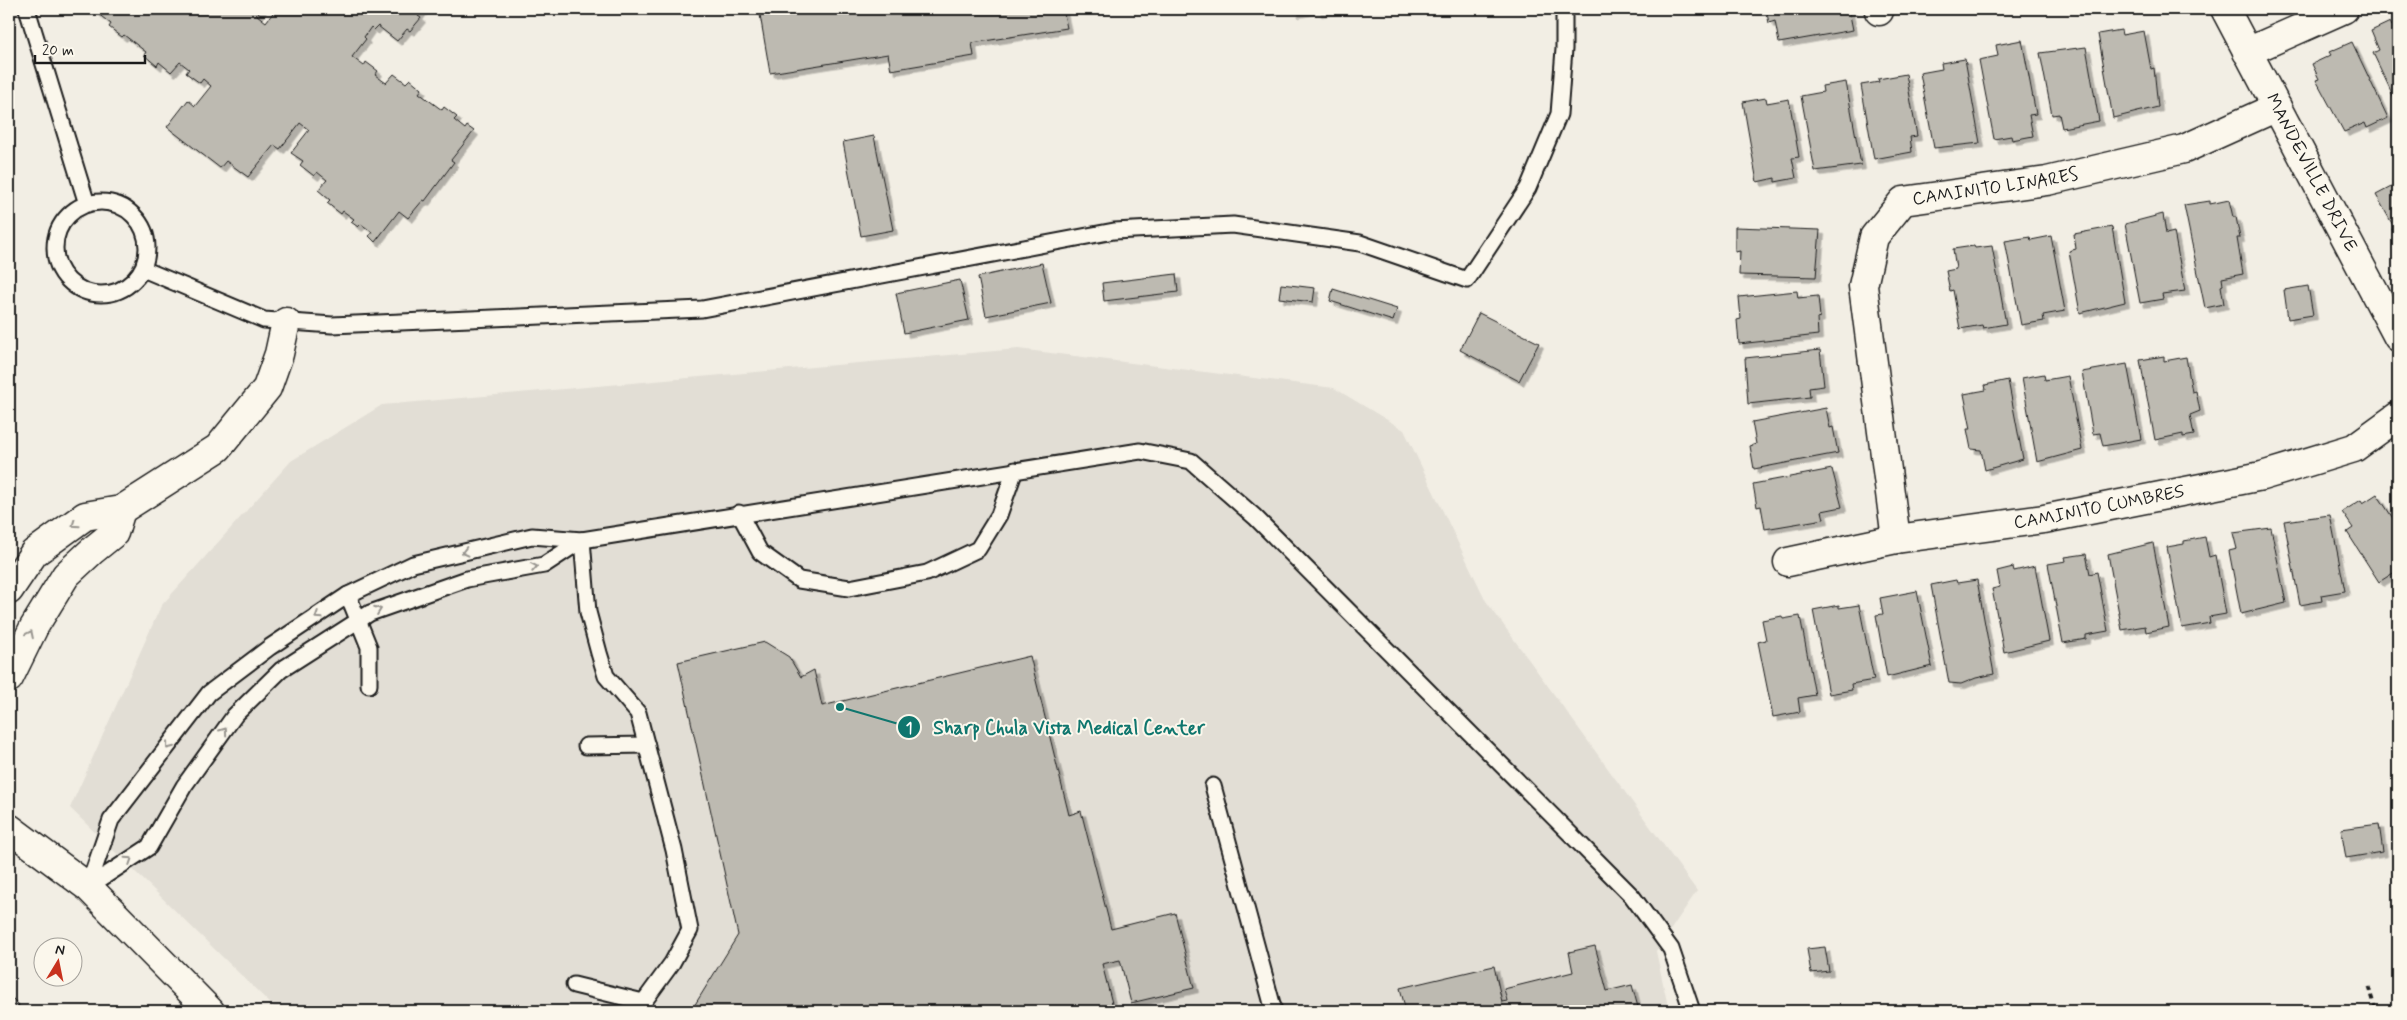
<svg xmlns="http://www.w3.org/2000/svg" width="2407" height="1020" font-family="Mynerve,sans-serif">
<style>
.built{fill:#e2ded5}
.building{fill:#bdbab1;stroke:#1c1c1c;filter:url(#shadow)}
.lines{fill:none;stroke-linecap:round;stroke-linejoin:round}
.service-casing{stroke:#1c1c1c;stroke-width:19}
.minor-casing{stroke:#1c1c1c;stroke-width:31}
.tertiary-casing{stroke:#1c1c1c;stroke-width:31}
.path{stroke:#1c1c1c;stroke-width:3;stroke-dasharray:5 4;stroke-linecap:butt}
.service{stroke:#fbf7ec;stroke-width:15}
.minor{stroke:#fbf7ec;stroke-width:28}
.tertiary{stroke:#fbf7ec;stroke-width:28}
.oneway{stroke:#97948e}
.labels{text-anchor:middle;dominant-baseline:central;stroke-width:4;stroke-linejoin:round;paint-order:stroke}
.street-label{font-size:18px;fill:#1c1c1c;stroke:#fbf7ec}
.leader{fill:none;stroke:#0f766e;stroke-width:2}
.callout-dot{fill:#0f766e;stroke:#fbf7ec;stroke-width:2}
.mark-label{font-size:15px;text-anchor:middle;font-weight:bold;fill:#fff}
.callout-label{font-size:19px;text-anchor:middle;font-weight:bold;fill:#0f766e;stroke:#fbf7ec;stroke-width:4;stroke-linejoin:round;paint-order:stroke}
</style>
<defs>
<filter id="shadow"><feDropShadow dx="4.5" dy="4.5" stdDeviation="0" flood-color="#0004"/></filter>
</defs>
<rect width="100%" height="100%" fill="#f2eee4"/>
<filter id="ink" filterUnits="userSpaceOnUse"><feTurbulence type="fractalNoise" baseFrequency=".02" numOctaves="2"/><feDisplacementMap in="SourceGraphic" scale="10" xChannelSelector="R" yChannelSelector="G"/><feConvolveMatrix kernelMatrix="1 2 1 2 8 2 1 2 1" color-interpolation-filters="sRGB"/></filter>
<g filter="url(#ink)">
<path class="built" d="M1018,349L1334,388L1404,430L1486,601L1697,891L1656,951L1669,1011H278L70,808L161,606L291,461L382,405Z"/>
<g class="building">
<path d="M92,9H262L257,15L266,22L276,9H423L418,16L421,18L410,31L407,29L397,41L378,26L374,30L371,27L364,37L366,39L352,57L364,66L366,62L378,71L375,75L386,83L394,74L406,83L410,79L422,89L419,93L442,110L444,107L457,117L454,120L465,129L467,126L474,131L451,160L454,162L425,201L423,200L408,218L399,211L375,242L369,236L372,232L361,224L358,227L351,222L354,219L343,211L341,214L327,203L330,200L318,190L327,180L317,172L314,176L300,165L303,161L291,153L309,130L300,123L280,149L274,145L248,177L226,161L220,168L167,127L188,100L195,106L211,86L203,79L200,83L186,73L189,69L180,62L171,72L159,62L157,66L144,55L146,52L124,35L122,37L109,27L111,24Z"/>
<path d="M759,9H1063L1067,28L972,43L974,56L891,70L888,54L770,73Z"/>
<path d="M1294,9H1311V10L1294,13Z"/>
<path d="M1316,9H1339L1317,12Z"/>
<path d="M1766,9H1853L1849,10L1853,30L1779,43L1775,21L1769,23Z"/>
<path d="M2283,9H2298L2286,14Z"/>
<path d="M2390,22L2392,26L2398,23V106L2373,53L2379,50L2371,31Z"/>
<path d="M2121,30L2122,35L2144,31L2151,69L2154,68L2158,107L2113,118L2098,34Z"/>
<path d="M2022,40L2036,114L2029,115L2033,136L2012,140L2011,136L1994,139L1979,60L1998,56L1996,45Z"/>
<path d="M2352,42L2388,118L2367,128L2365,123L2344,132L2316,80L2319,79L2312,64L2331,55L2329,52Z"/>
<path d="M2086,47L2099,121L2062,128L2059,114L2052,115L2040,53Z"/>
<path d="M1965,59L1980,143L1934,148L1920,73L1942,69L1941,63Z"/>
<path d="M1906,74L1917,136L1910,137L1912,152L1874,159L1861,85L1879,82L1878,79Z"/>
<path d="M1846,82L1861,165L1815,171L1801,96L1823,92L1822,86Z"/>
<path d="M1766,98L1767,103L1789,99L1799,157L1792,158L1796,178L1775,182V178L1757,182L1743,102Z"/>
<path d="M874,136L893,230L861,236L843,142Z"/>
<path d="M2398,177V239L2392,229L2394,227L2376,195L2395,185L2392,180Z"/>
<path d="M2229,200L2233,217H2236L2240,238H2237L2243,274L2222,278L2223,285L2221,286L2224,304L2205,308L2184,205L2210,201V204Z"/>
<path d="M2163,214L2166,234L2174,232L2185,291L2162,294L2163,299L2140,303L2125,224Z"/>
<path d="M1735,227L1820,230L1816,277L1739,275L1740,251L1735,252Z"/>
<path d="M2112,227L2125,302L2080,313L2069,251L2076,249L2074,234Z"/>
<path d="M2051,236L2065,311L2043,315L2044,321L2021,325L2005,241L2030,237L2031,240Z"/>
<path d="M1974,246L1975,248L1992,246L2006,324L1983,328L1982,325L1960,329L1953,290L1950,291L1946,271L1956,269L1953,249Z"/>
<path d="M1042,263L1051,303L986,316L978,277Z"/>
<path d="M1176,274L1178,292L1104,301L1102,283Z"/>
<path d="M960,280L969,320L904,333L896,293Z"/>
<path d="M1281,284L1315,288L1313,302L1279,298Z"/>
<path d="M2308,286L2313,315L2288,319L2284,290Z"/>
<path d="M1333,289L1397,309L1393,321L1330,301Z"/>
<path d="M1797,291L1798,298L1818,296L1820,317L1817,318L1818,335L1739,344L1737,320L1741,319L1739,297Z"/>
<path d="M1479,313L1539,343L1519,381L1460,350Z"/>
<path d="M1820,350L1824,386L1809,388L1810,397L1748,404L1745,358Z"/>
<path d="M2164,356V361L2186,357L2192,392L2196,391L2200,411L2190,415L2194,435L2183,437V434L2155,440L2140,360Z"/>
<path d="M2127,364L2141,439L2103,446L2100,433L2093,434L2082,372Z"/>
<path d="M2044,374L2045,380L2068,376L2082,450L2037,462L2022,378Z"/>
<path d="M2008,380L2023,459L1985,470L1981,450L1971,449L1967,429H1971L1964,394L1986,390L1985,385Z"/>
<path d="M1826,408L1830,428L1833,427L1838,453L1754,469L1750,446L1756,444L1752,422Z"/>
<path d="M1832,469L1842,507L1822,511L1824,519L1765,529L1761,506L1757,507L1753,484Z"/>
<path d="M2377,494L2398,526V570L2379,582L2347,532L2353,528L2342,512L2361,500L2363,503Z"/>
<path d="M2330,515L2345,591L2321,595L2322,601L2300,605L2284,521Z"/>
<path d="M2271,528L2286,603L2241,614L2229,551L2237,549L2233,533Z"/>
<path d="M2205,537L2209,557L2215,555L2226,614L2209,617L2210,623L2182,628L2167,547L2184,544V541Z"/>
<path d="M2153,543L2169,627L2146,632L2145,626L2122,630L2108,554Z"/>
<path d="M2086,554L2090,574L2097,572L2108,631L2086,635V639L2063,643L2048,564L2066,561L2065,557Z"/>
<path d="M2035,566L2049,641L2004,652L1992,589L2000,587L1997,571L2013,567L2014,571Z"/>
<path d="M1956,580L1957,583L1977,580L1994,674L1976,678L1961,684L1949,683L1931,585Z"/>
<path d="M1917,591L1932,666L1887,677L1876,615L1883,614L1880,598Z"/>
<path d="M1839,605V608L1859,605L1874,680L1851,684L1852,690L1829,694L1813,610Z"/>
<path d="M1782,616L1783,619L1800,616L1815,695L1798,698L1800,712L1773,717L1758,642L1766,640L1762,620Z"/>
<path d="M765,642L789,657L801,677L814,670L822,706L1030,656L1069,815L1081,811L1111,929L1175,913L1194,988L1131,1003L1120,960L1102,964L1114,1011H691L738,935L678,662Z"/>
<path d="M2379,824L2383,852L2346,858L2341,829Z"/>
<path d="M1595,946L1607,991L1632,985L1639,1011H1406L1400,988L1494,966L1502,1002L1507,1001L1504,989L1573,972L1569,952Z"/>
<path d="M1825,947L1829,971L1811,973L1807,949Z"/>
<path d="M9,995L19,1005L13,1011H9Z"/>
</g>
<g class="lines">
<g class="service-casing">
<g id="service">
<path d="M27,9L87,204"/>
<circle cx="101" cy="248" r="46"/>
<path d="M143,269L264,320L332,325L702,309L1114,231L1233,225L1360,243L1467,280L1528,188L1559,114L1564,49V9"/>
<path d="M739,513L760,552L799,580L849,588L927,573L978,549L999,515L1015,470"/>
<path d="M582,540L588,612L599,653L606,676L638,713L674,850L690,930L672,963L637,1011"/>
<path d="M348,595L369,647V685"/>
<path d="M586,746L647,745"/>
<path d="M1213,786L1274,1011"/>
<path d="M88,887L111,820L209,693L270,647L348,595L413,564L532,536L582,540L1140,451L1191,461L1255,517L1632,896L1671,949L1692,1011"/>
<path d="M88,887L149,847L184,786L235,715L281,670L370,613L467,579L544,565L582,540"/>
<path d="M574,985L643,1002"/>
</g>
</g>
<g class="minor-casing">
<g id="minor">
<path d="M1879,9V11"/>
<path id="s1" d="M2225,9L2398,337"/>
<path d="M2247,52L2344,9"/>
<path id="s2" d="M1896,539L1863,286L1874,237L1903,201L2047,181L2184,149L2277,107"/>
<path id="s3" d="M1788,562L1896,539L2044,519L2262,476L2354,448L2398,416"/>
<path d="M9,590L34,553L85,516L121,510L218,448L267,388L279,354L286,322"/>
<path d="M9,678L34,627L66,575L93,550L114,533L121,510"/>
</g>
</g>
<g class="tertiary-casing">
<path id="tertiary" d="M9,828L88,887L210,1011"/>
</g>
<path class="path" d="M2369,987L2376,1011"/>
<use href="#service" class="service"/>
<use href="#minor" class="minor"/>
<use href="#tertiary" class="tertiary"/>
</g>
<defs><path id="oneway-chevron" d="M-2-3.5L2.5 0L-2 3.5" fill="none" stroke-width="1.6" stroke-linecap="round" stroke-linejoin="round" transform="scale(1.25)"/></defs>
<g class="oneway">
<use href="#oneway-chevron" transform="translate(75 524) rotate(145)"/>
<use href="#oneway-chevron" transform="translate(465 552) rotate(166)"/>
<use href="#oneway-chevron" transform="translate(534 567) rotate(-10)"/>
<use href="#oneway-chevron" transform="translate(378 610) rotate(-20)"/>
<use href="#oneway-chevron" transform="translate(318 616) rotate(147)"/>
<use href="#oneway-chevron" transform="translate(30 634) rotate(-64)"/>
<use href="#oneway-chevron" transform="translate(224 731) rotate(-55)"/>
<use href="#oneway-chevron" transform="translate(169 746) rotate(128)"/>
<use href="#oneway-chevron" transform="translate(129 860) rotate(-33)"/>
</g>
</g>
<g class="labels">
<g class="street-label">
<text stroke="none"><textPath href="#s1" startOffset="185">MANDEVILLE DRIVE</textPath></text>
<text stroke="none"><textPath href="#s2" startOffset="445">CAMINITO LINARES</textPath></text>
<text stroke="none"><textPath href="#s3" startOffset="316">CAMINITO CUMBRES</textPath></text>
</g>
</g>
<path class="leader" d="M840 707L909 727"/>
<g class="callout-dot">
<circle cx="840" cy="707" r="5"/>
<circle cx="909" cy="727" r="12"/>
</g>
<g class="mark-label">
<text x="909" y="733">1</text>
</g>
<g class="callout-label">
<text x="1069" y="734">Sharp Chula Vista Medical Center</text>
</g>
<rect width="2407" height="1020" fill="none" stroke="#fbf7ec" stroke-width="30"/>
<rect x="15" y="15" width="2377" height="990" fill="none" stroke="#1c1c1c" stroke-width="2" filter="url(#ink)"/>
<g transform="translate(58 962) rotate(10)"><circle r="24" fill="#fbf7ec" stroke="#a29f99"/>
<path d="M0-4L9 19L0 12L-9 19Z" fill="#c8321e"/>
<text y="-8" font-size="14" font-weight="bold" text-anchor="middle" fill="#1c1c1c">N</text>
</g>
<path d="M35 55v8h110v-8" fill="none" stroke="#1c1c1c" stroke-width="2.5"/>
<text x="42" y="55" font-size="15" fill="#1c1c1c" stroke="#fbf7ec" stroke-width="4" paint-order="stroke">20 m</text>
</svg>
